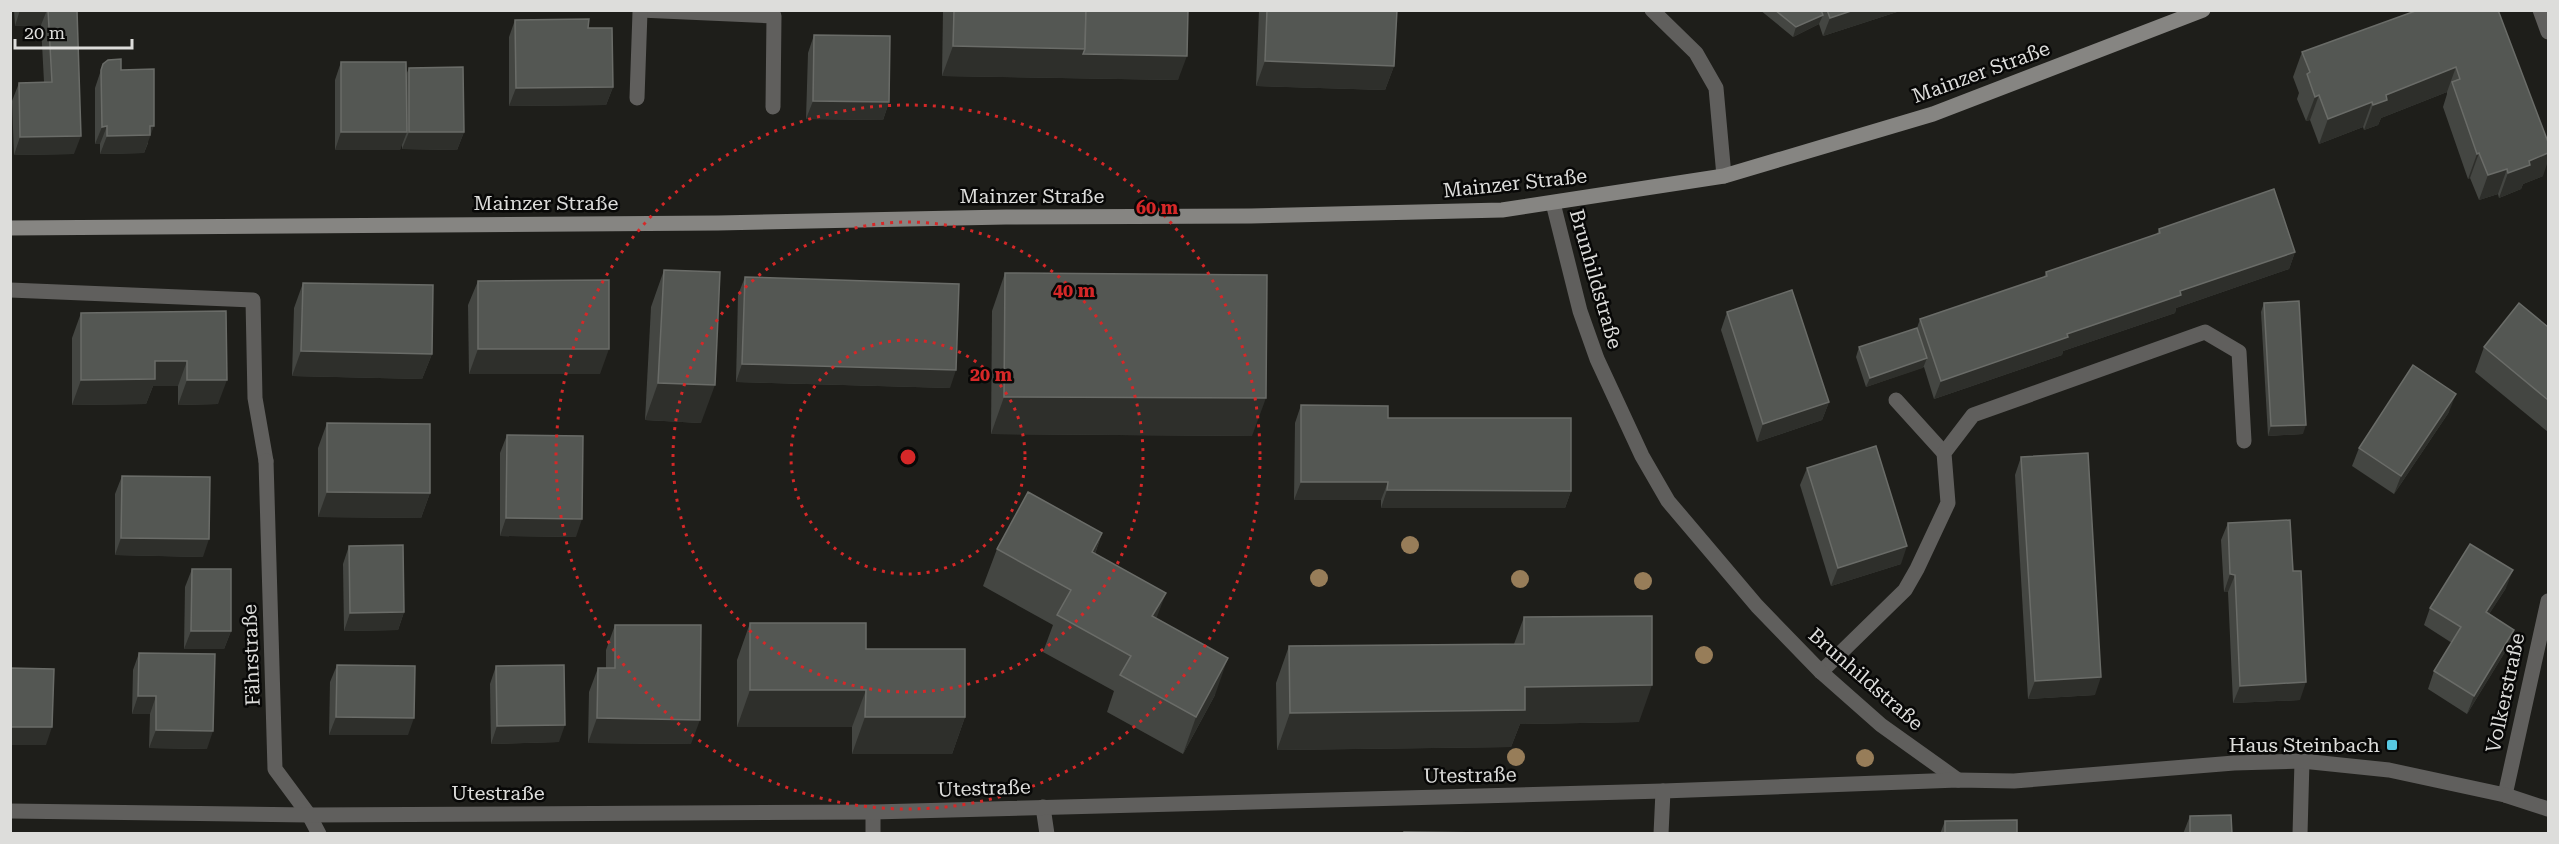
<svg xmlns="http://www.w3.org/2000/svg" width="2559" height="844" font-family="'Roboto Serif',serif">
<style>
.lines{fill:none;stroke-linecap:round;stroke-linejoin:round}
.lane{stroke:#605f5d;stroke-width:15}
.street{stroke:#605f5d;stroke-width:15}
.secondary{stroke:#868582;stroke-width:15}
.tree{fill:#977d59}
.wall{fill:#444642}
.shaded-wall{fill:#2e2f2b}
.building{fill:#545753;stroke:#6a6c68;stroke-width:1.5}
.ring{fill:none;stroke:#d62828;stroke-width:3;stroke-dasharray:3 6}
.poi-dot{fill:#57c9e2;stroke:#080807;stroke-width:2}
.labels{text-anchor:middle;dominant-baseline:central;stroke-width:5;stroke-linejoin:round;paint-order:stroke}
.street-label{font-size:20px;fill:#dddddb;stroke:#080807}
.poi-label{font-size:20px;fill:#dddddb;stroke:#080807;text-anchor:end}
.centre{fill:#d62828;stroke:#080807;stroke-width:3}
.ring-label{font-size:18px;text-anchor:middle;font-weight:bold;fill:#d62828;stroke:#080807;stroke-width:5;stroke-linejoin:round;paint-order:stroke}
</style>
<rect width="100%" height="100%" fill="#1e1e1a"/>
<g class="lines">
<g class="lane">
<path d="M640,10L774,16L773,107"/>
<path d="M2540,10L2548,32"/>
<path d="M637,98L640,12"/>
<path d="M10,290L253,300L255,398L266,461"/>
<path d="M1896,400L1944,453"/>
<path d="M1821,672L1905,590L1917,569L1948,503L1944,453L1973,415L2205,332L2239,352L2244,441"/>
<path d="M1043,807L1047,834"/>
<path d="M873,812V834"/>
<path d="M2300,834L2302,761"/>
</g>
<g class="street">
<path d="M1652,10L1696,53L1716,88L1724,176"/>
<path d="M1553,203L1580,311L1597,359L1642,456L1668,501L1757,606L1821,672L1881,725L1958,780"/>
<path d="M266,461L275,769L309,815L319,834"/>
<path d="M2505,795L2548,601"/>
<path d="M10,811L309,815L873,812L1663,791L1958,780L2014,781L2234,763L2302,761L2389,770L2505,795L2548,809"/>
<path d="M1661,834L1663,791"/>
</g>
<path class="secondary" d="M10,228L718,223L1006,217L1251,216L1502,210L1724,176L1933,114L2203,10"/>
</g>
<g class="tree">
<circle cx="1410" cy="545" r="9"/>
<circle cx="1319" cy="578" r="9"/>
<circle cx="1520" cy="579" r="9"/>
<circle cx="1643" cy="581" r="9"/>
<circle cx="1704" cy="655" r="9"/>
<circle cx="1516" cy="757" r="9"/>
<circle cx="1865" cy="758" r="9"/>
</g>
<g class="wall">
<path d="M14,10H77L74,154L14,155L12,101L19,83L44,82L41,25L15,26Z"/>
<path d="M943,10H1188L1178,80L942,76Z"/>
<path d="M1259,10H1397L1394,66L1385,90L1256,86Z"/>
<path d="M1760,10H1903L1823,36L1819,24L1793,37Z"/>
<path d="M2418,10L2543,176L2523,184L2521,189L2499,198L2498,194L2479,200L2470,178L2468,179L2443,107L2447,94V92L2381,118L2378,125L2364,130L2363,127L2319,144L2310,120L2306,121L2297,99L2299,93L2293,77L2302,52Z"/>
<path d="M515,20L588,28L613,87L606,105L509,106V37Z"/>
<path d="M814,35L889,102L883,120L806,119L808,53Z"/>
<path d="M341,62L406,75L409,68L464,132L457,150L402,149V143L400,150H335V80Z"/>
<path d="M103,64L121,70L148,143L144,153L100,154V144H95V88Z"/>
<path d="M2159,229L2295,252L2289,269L2176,308L2175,313L2063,351L2062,355L1934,399L1924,367L1866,387L1856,357L1859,347L1917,328L1920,319L2044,277L2046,272L2157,234Z"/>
<path d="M664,270L701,423L645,420L651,307Z"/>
<path d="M1005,273L1252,436L991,434L992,311Z"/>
<path d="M745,277L950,388L736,382L738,295Z"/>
<path d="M478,281L600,374H469L468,305Z"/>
<path d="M303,283L432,354L422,379L292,376L294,308Z"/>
<path d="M2264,303L2303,434L2268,436L2261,312Z"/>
<path d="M226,311L218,404L178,405V386H153L146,404L72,405V338L81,313Z"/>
<path d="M1727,312L1829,402L1822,420L1757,442L1721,330Z"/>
<path d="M2548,327V432L2475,372L2484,347Z"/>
<path d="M1301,405L1388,418L1571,491L1565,508H1381V500H1294L1295,423Z"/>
<path d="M2449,412L2394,494L2352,466L2359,448Z"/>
<path d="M327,423L430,493L421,518L318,517V448Z"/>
<path d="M507,435L576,537L500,536V453Z"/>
<path d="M2021,457L2095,695L2028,699L2015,475Z"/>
<path d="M1807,468L1901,564L1831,586L1800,485Z"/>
<path d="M122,476L203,557L115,555V494Z"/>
<path d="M2228,523L2293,571L2300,700L2233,703L2228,592H2224L2221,540Z"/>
<path d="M1102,533L1095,554L1156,619L1215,695L1183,754L1107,712L1114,691L1043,652L1053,625L983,586L997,549Z"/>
<path d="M349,546L404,612L398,630L344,631L343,564Z"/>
<path d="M192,569L231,631L224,649H184L185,587Z"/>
<path d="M2506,588L2489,614L2514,630L2508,647L2467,714L2428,689L2434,671L2452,643L2424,625L2430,608Z"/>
<path d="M1524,617L1639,722L1520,724L1511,747L1277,750L1276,683L1289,646L1514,644Z"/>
<path d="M750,623L866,649L965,717L952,754H852V727H737V660Z"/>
<path d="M615,625L691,744L588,743L589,692L598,668H606V650Z"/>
<path d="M139,653L207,749L149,748L150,714H132L133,670Z"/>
<path d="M337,665L408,735H329L330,682Z"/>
<path d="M496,666L559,742L491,744L490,684Z"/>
<path d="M2190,816L2232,834H2183Z"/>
<path d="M1945,821L2017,834H1940Z"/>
</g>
<g class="shaded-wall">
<path d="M20,10H47L41,25L15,26Z"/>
<path d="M1854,10H1903L1823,36L1830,18Z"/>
<path d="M1823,15L1819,24L1793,37L1796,27Z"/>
<path d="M953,46L1085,49L1187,56L1178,80L942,76Z"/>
<path d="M1265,61L1394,66L1385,90L1256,86Z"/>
<path d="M2456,67L2447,92L2381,118L2378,125L2364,130L2373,105L2386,95Z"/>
<path d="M613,87L606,105L509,106L516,88Z"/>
<path d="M2319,95L2310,120L2306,121L2315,97Z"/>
<path d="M813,101L889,102L883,120L806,119Z"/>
<path d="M2372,102L2363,127L2319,144L2328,119Z"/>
<path d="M107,126L100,144H95L102,127Z"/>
<path d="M150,126H154L144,153L100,154L107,136Z"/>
<path d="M341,132H407L400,150H335Z"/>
<path d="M409,132H464L457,150L402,149Z"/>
<path d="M81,136L74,154L14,155L20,137Z"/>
<path d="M2479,153L2470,178L2468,179L2477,154Z"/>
<path d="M2548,153V161L2543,176L2523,184L2521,189L2499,198L2508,173L2529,161Z"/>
<path d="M2507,169L2498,194L2479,200L2488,175Z"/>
<path d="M2295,252L2289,269L2176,308L2175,313L2063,351L2062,355L1934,399L1941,381L2067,334L2180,291Z"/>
<path d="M478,349H609L600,374H469Z"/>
<path d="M301,351L432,354L422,379L292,376Z"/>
<path d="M1927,358L1923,368L1866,387L1870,378Z"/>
<path d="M155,361H187L178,386H153L146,404L72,405L81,380Z"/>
<path d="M742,364L956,370L950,388L736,382Z"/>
<path d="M187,380H227L218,404L178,405Z"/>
<path d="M658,383L715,385L701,423L645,420Z"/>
<path d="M2456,394L2449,412L2394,494L2401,476Z"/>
<path d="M1004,397L1266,398L1252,436L991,434Z"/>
<path d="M1829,402L1822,420L1757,442L1763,424Z"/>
<path d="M2306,425L2303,434L2268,436L2271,426Z"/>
<path d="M1301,482H1388L1381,500H1294Z"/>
<path d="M1387,490L1571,491L1565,508H1381Z"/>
<path d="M327,492L430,493L421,518L318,517Z"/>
<path d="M506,518L582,519L576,537L500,536Z"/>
<path d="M1102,533L1089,570L1092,552Z"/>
<path d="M121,538L209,539L203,557L115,555Z"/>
<path d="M1907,546L1901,564L1831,586L1838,568Z"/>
<path d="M2513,570L2506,588L2479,630L2486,612Z"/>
<path d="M2230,574L2235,575L2228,592H2224Z"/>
<path d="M1166,593L1152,630V616Z"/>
<path d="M404,612L398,630L344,631L350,613Z"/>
<path d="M2514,630L2508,647L2467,714L2474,696Z"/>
<path d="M191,631H231L224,649H184Z"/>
<path d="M1228,658L1215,695L1183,754L1196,717Z"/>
<path d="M2101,677L2095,695L2028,699L2035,681Z"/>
<path d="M2306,682L2300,700L2233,703L2240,686Z"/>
<path d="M1652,685L1639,722L1520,724L1511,747L1277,750L1290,713L1525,687Z"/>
<path d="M750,690H866L852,727H737Z"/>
<path d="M138,696H156L150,714H132Z"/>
<path d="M336,717L414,718L408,735H329Z"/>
<path d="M865,717H965L952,754H852Z"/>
<path d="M597,718L700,720L691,744L588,743Z"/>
<path d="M565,725L559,742L491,744L497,726Z"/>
<path d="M10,727H52L46,745H10Z"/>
<path d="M156,730L213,731L207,749L149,748Z"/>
</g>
<g class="building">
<path d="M48,10H77L81,136L20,137L19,83L52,82Z"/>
<path d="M954,10H1086L1085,49L953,46Z"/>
<path d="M1086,10H1188L1187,56L1083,54L1085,49Z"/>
<path d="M1267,10H1397L1394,66L1265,61Z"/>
<path d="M1775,10H1821L1823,15L1796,27Z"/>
<path d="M1827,10H1854L1830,18Z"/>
<path d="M2418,10H2498L2548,142V153L2529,161L2530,165L2508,173L2507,169L2488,175L2479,153L2477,154L2452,82L2460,79L2456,67L2386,95L2387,100L2373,105L2372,102L2328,119L2319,95L2315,97L2307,74L2310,72L2302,52Z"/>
<path d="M589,19L588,28H612L613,87L516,88L515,20Z"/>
<path d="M814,35L890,36L889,102L813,101Z"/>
<path d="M121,59V70L154,69V126H150V135L107,136V126L102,127L101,70L103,64L108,60Z"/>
<path d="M341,62H406L407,132H341Z"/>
<path d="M463,67L464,132H409V68Z"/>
<path d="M2274,189L2295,252L2180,291L2181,295L2067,334L2068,337L1941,381L1920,319L2047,276L2046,272L2160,233L2159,229Z"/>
<path d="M664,270L720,272L715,385L658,383Z"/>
<path d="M1005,273L1267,275L1266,398L1004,397Z"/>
<path d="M745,277L959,284L956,370L742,364Z"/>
<path d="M609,280V349H478V281Z"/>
<path d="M303,283L433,285L432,354L301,351Z"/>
<path d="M1792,290L1829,402L1763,424L1727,312Z"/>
<path d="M2299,301L2306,425L2271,426L2264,303Z"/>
<path d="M2519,303L2548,327V400L2484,347Z"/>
<path d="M226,311L227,380H187V361H155V379L81,380V313Z"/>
<path d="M1917,328L1927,358L1870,378L1859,347Z"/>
<path d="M2413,365L2456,394L2401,476L2359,448Z"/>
<path d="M1301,405L1388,406V418H1571V491L1387,490L1388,482H1301Z"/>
<path d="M327,423L430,424V493L327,492Z"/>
<path d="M507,435L583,436L582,519L506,518Z"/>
<path d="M1876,446L1907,546L1838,568L1807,468Z"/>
<path d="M2088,453L2101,677L2035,681L2021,457Z"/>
<path d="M122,476L210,477L209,539L121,538Z"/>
<path d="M1028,492L1102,533L1092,552L1166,593L1152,616L1228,658L1196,717L1120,675L1131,656L1057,615L1071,590L997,549Z"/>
<path d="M2290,520L2293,571H2301L2306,682L2240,686L2235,575L2230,574L2228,523Z"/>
<path d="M2470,544L2513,570L2486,612L2514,630L2474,696L2434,671L2461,627L2430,608Z"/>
<path d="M403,545L404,612L350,613L349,546Z"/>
<path d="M192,569H231V631H191Z"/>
<path d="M1652,616V685L1525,687V710L1290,713L1289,646L1524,644V617Z"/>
<path d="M750,623H866V649H965V717H865L866,690H750Z"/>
<path d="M615,625H701L700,720L597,718L598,668H615Z"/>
<path d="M139,653L215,654L213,731L156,730V696H138Z"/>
<path d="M337,665L415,666L414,718L336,717Z"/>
<path d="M564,665L565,725L497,726L496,666Z"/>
<path d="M10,668L54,669L52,727H10Z"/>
<path d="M2231,815L2232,834H2190V816Z"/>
<path d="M2017,820V834H1945V821Z"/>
<path d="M1404,832L1487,833V834H1404Z"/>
</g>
<g class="ring">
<circle cx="908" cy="457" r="117"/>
<circle cx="908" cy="457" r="235"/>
<circle cx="908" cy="457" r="352"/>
</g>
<rect class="poi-dot" x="2386" y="739" width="12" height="12" rx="3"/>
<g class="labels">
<g class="street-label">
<text transform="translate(1981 72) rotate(-20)">Mainzer Straße</text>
<text transform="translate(1515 183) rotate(-6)">Mainzer Straße</text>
<text x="1032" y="196">Mainzer Straße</text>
<text x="546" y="203">Mainzer Straße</text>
<text transform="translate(1596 279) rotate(74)">Brunhildstraße</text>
<text transform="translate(251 655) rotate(-92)">Fährstraße</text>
<text transform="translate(1866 679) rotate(41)">Brunhildstraße</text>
<text transform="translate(2505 693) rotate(-78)">Volkerstraße</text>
<text transform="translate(1470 775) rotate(-1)">Utestraße</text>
<text transform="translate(984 788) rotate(-2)">Utestraße</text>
<text x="498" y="793">Utestraße</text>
</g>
<g class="poi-label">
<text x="2380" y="745">Haus Steinbach</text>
</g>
</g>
<circle cx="908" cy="457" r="9" class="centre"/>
<g class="ring-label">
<text x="1157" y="214">60 m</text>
<text x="1074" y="297">40 m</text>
<text x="991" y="381">20 m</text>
</g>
<rect width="2559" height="844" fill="none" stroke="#dddddb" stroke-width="24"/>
<path d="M15 39v9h117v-9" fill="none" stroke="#dddddb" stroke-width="3"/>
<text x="24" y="39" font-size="18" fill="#dddddb" stroke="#080807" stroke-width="4.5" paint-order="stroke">20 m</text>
</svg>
